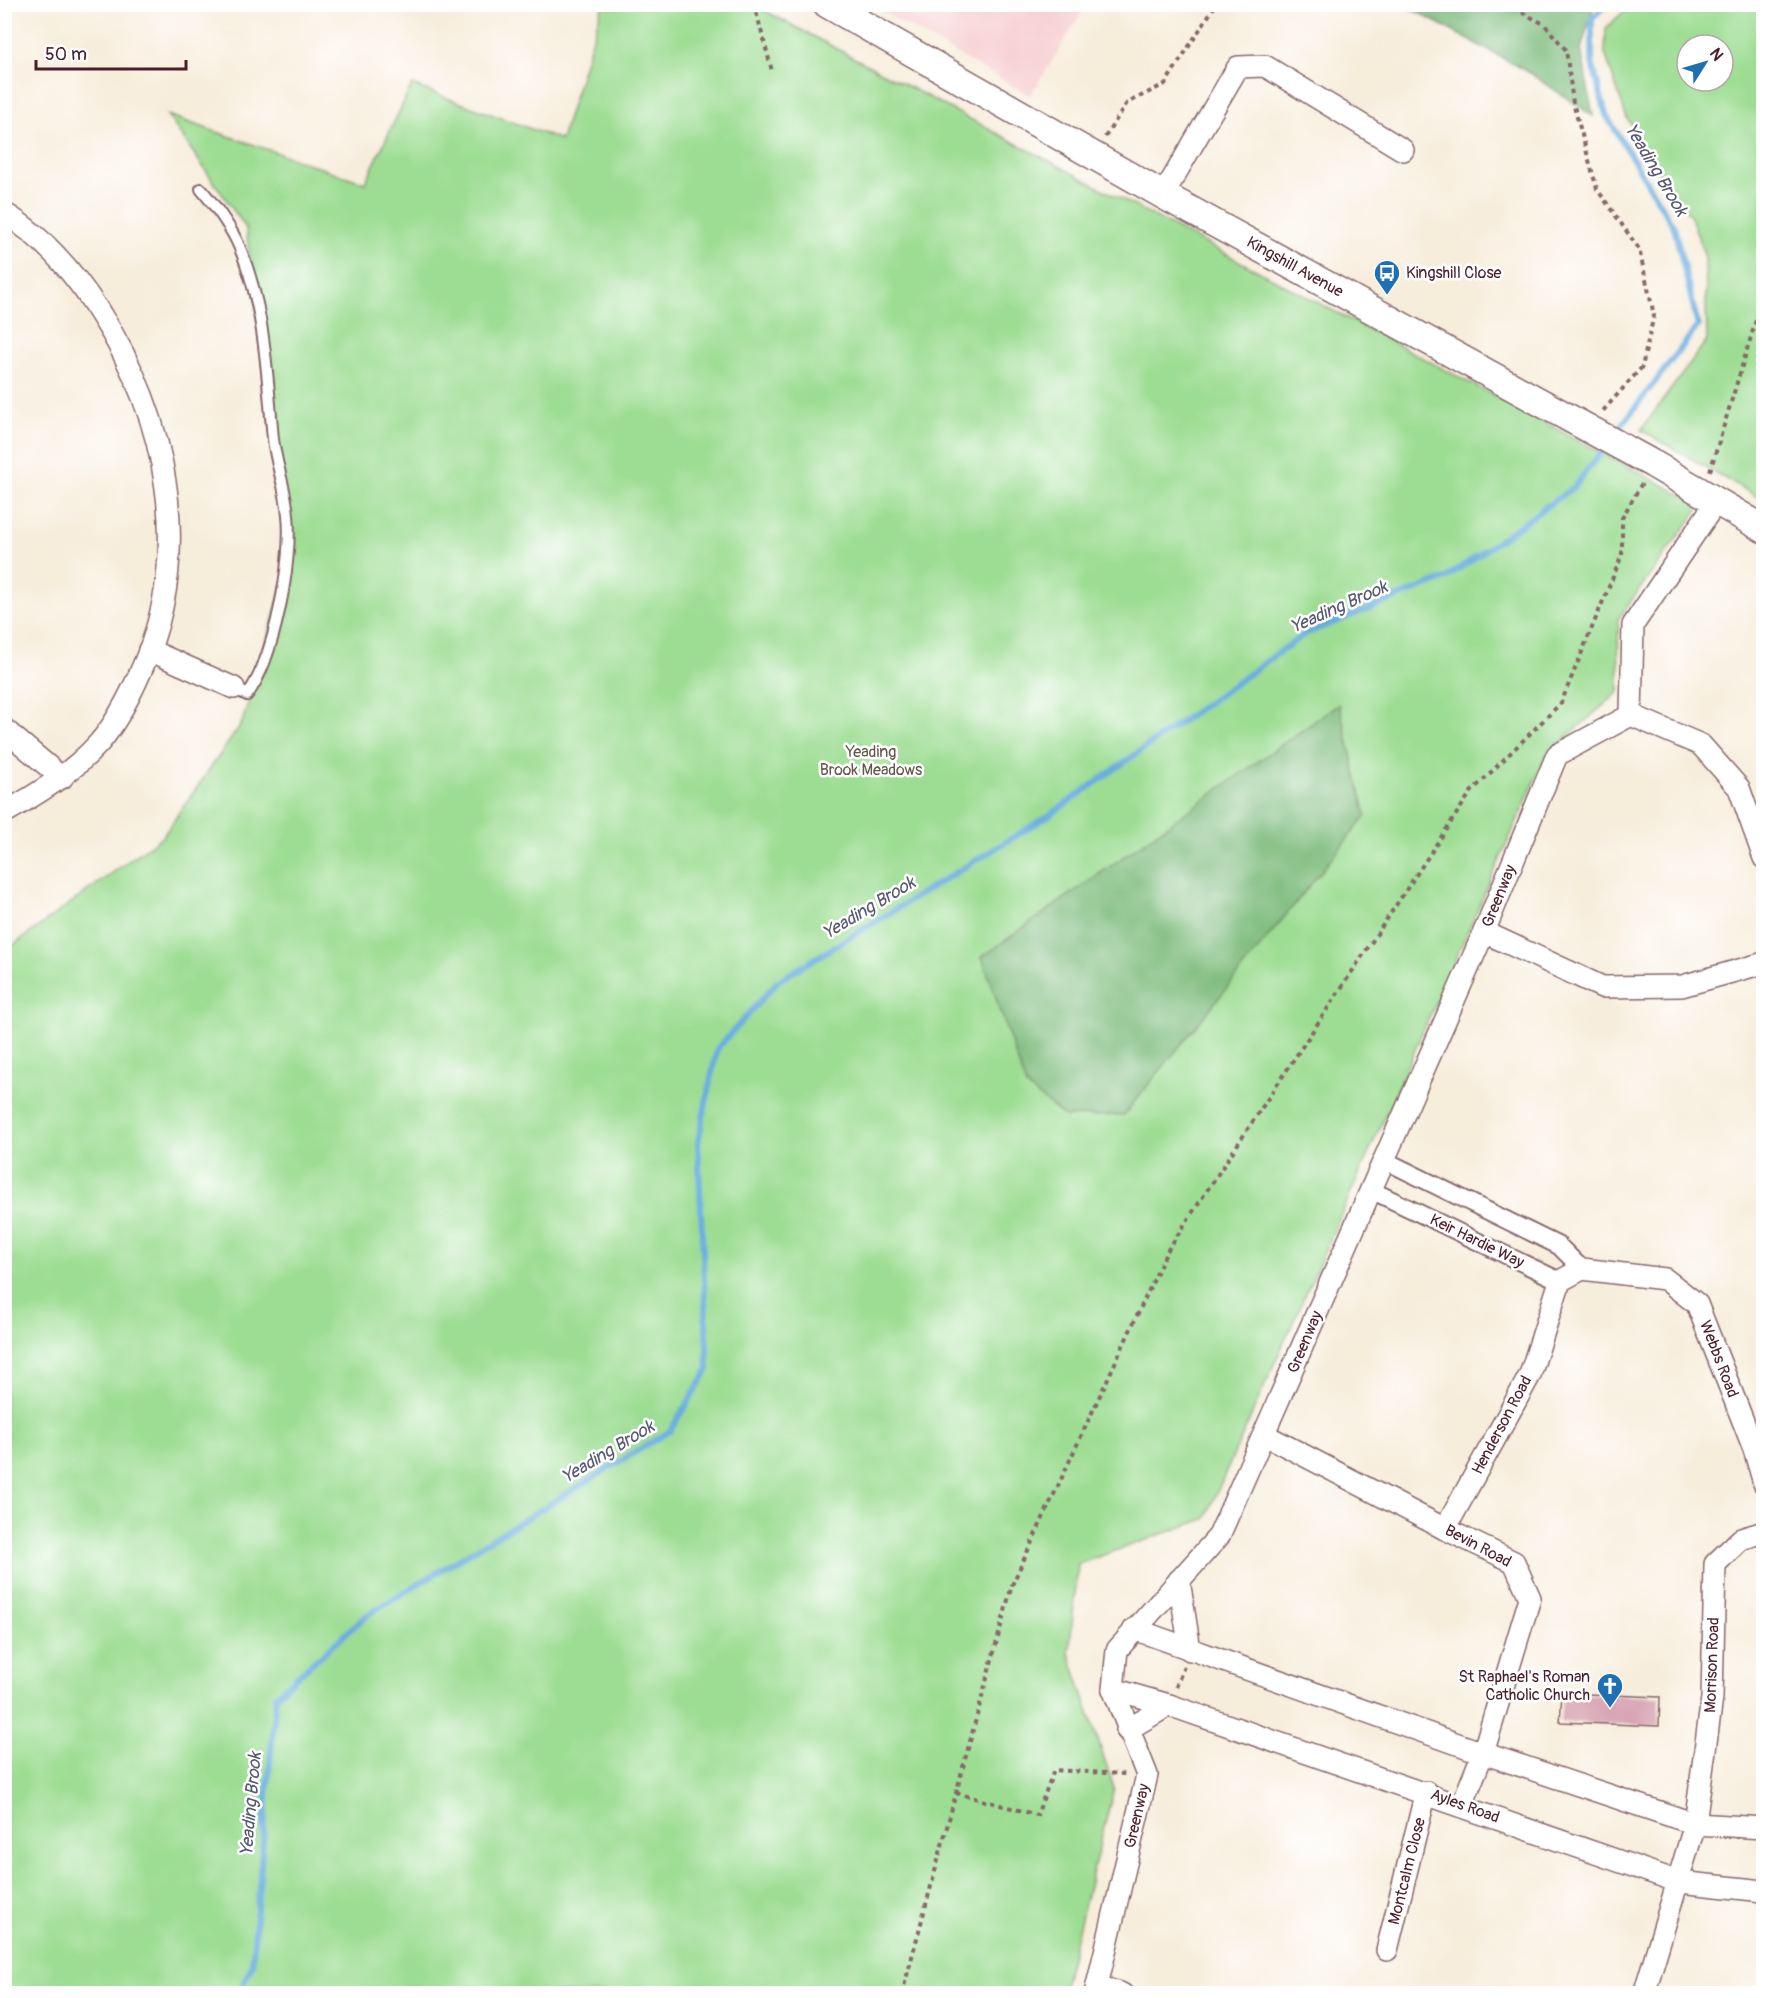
<svg xmlns="http://www.w3.org/2000/svg" width="1768" height="1998" font-family="Pangolin,sans-serif">
<style>
.built{fill:#f7cfd1}
.green{fill:#9ddd93;stroke:#747e5f;stroke-width:1.5;fill-rule:evenodd}
.forest{fill:#7ebc7d;stroke:#646e54;stroke-width:1.5}
.lines{fill:none;stroke-linecap:round;stroke-linejoin:round}
.stream{stroke:#6aaddf;stroke-width:6}
.building{fill:#d8a5b4}
.service-casing{stroke:#876769;stroke-width:14}
.pedestrian-casing{stroke:#876769;stroke-width:20}
.minor-casing{stroke:#876769;stroke-width:24}
.tertiary-casing{stroke:#876769;stroke-width:30}
.path{stroke:#876769;stroke-width:4;stroke-dasharray:4.5 4.5;stroke-linecap:butt}
.service{stroke:#fff;stroke-width:10}
.pedestrian{stroke:#fff;stroke-width:16}
.minor{stroke:#fff;stroke-width:21}
.tertiary{stroke:#fff;stroke-width:27}
.labels{text-anchor:middle;dominant-baseline:central;stroke-width:5;stroke-linejoin:round;paint-order:stroke}
.street-label{font-size:16px;fill:#4a1f2b;stroke:#fff}
.poi-label{font-size:16px;fill:#4a1f2b;stroke:#fff;text-anchor:start}
.park-label{font-size:16px;fill:#63584a;stroke:#fff}
.water-label{font-size:18px;font-style:italic;fill:#575873;stroke:#fff}
</style>
<rect width="100%" height="100%" fill="#fff"/>
<filter id="ink" filterUnits="userSpaceOnUse"><feTurbulence type="fractalNoise" baseFrequency=".0167" numOctaves="2"/><feDisplacementMap in="SourceGraphic" scale="12" xChannelSelector="R" yChannelSelector="G"/><feConvolveMatrix kernelMatrix="1 2 1 2 8 2 1 2 1" color-interpolation-filters="sRGB"/></filter>
<filter id="wash" filterUnits="userSpaceOnUse"><feTurbulence type="fractalNoise" baseFrequency=".008" numOctaves="4" result="noise"/><feDisplacementMap in="SourceGraphic" scale="24" xChannelSelector="R" yChannelSelector="G"/><feGaussianBlur stdDeviation="1.35" result="paint"/><feColorMatrix in="noise" values="0 0 0 0 0 0 0 0 0 0 0 0 0 0 0 0 0 1.4 0 .05"/><feComposite in="paint" operator="in"/></filter>
<g filter="url(#wash)">
<rect width="100%" height="100%" fill="#f7eddb"/>
<path class="built" d="M871,5H1087L1030,96Z"/>
<g class="green">
<path d="M603,5H754L1701,505L1618,619L1619,692L1547,754L1205,1519L1078,1564L1069,1653L1114,1788L1062,1993H5L4,952L163,836L242,723L289,565L246,228L167,115L365,183L412,85L561,140Z"/>
<path d="M1631,5H1763V500L1641,430L1707,340L1705,257L1691,217L1656,171L1626,116L1605,53L1606,28ZM1687,45H1723V81H1687Z"/>
</g>
<g class="forest">
<path d="M1404,5H1594L1581,49L1593,116L1525,70Z"/>
<path d="M1339,704L1366,816L1124,1115L1065,1117L1026,1086L982,957Z"/>
</g>
<g class="lines">
<g class="stream">
<path d="M1607,4L1592,18V63L1606,115L1674,227L1698,326L1615,434"/>
<path d="M238,1994L252,1965L276,1695L367,1615L670,1431L708,1370L698,1142L717,1049L778,981L1050,815L1305,634L1446,578L1574,487L1605,447"/>
</g>
</g>
<g id="blocks">
<path class="building" d="M1562,1693L1660,1697L1659,1726L1560,1722Z"/>
</g>
</g>
<g filter="url(#ink)">
<use href="#blocks" fill-opacity="0" stroke="#876769" stroke-width="1.5"/>
<g class="lines">
<g class="service-casing">
<path id="service" d="M201,189C216,207 230,225 239,246C265,306 267,375 273,439C276,465 286,489 288,515C293,560 274,660 247,695L234,688"/>
</g>
<g class="pedestrian-casing">
<g id="pedestrian">
<path d="M1384,1160L1559,1246L1582,1269"/>
<path d="M1371,1190L1560,1281"/>
</g>
</g>
<g class="minor-casing">
<g id="minor">
<path d="M1163,195L1238,67L1265,66L1403,150"/>
<path d="M4,213C42,236 74,273 98,310C168,418 195,553 140,673C129,698 117,722 99,743C72,773 39,793 4,813"/>
<path d="M149,650L234,688"/>
<path d="M1631,715L1633,625L1716,502"/>
<path d="M1631,715L1701,745L1739,788L1764,858"/>
<path d="M4,729L62,778"/>
<path d="M1484,932L1602,987L1682,986L1764,963"/>
<path d="M1265,1435L1445,1529L1514,1562L1530,1598L1483,1753L1462,1805"/>
<path d="M1445,1529L1530,1375L1560,1281L1582,1269L1665,1279L1697,1304L1754,1449L1764,1483"/>
<path d="M1179,1580L1190,1650"/>
<path d="M1134,1629L1483,1753L1695,1824L1764,1828"/>
<path d="M1113,1689L1169,1705"/>
<path d="M1127,1730L1169,1705L1679,1882L1764,1891"/>
<path d="M1387,1950L1426,1792"/>
<path d="M1097,1986L1122,1994"/>
<path d="M1095,1994L1147,1775L1113,1689L1117,1650L1219,1536L1484,932L1557,755L1631,715"/>
<path d="M1644,1994L1695,1824L1712,1698L1715,1564L1741,1539L1764,1532"/>
</g>
</g>
<g class="tertiary-casing">
<path id="tertiary" d="M827,4L1163,195L1653,464L1764,529"/>
</g>
<g class="path">
<path d="M754,4L772,71"/>
<path d="M1506,4L1544,24L1566,50L1573,103L1597,189L1639,249L1654,315L1642,367L1602,412"/>
<path d="M1105,137L1127,103L1165,84L1216,4"/>
<path d="M1710,471L1764,294"/>
<path d="M1176,1687L1184,1666"/>
<path d="M956,1793L1037,1815L1054,1770L1126,1774"/>
<path d="M902,1994L1012,1585L1167,1251L1471,792L1561,703L1622,555V518L1642,483"/>
</g>
<use href="#service" class="service"/>
<use href="#pedestrian" class="pedestrian"/>
<use href="#minor" class="minor"/>
<use href="#tertiary" class="tertiary"/>
</g>
</g>
<defs>
<g id="bus-pin" transform="scale(1.35)"><path d="M0 17L-7.5 6A9.5 9.5 0 1 1 7.5 6Z" fill="#1f6fb2" stroke="#fff"/><path d="M-5-6H5V4H4V6H2V4H-2V6H-4V4H-5ZM-3.5-4V0h7V-4ZM-3.5 1.2v1.5H-2V1.2ZM2 1.2v1.5H3.5V1.2Z" fill="#fff"/></g>
<g id="church-pin" transform="scale(1.35)"><path d="M0 17L-7.5 6A9.5 9.5 0 1 1 7.5 6Z" fill="#1f6fb2" stroke="#fff"/><path d="M-1.2-6h2.4v3.5h3.3v2.4h-3.3V6h-2.4V-.1h-3.3v-2.4h3.3Z" fill="#fff"/></g>
</defs>
<g fill-rule="evenodd">
<use href="#bus-pin" x="1387" y="273"/>
<use href="#church-pin" x="1610" y="1686"/>
</g>
<g class="labels">
<g class="street-label">
<text transform="translate(1295 267) rotate(29)">Kingshill Avenue</text>
<text transform="translate(1499 896) rotate(-68)">Greenway</text>
<text transform="translate(1477 1241) rotate(26)">Keir Hardie Way</text>
<text transform="translate(1305 1342) rotate(-67)">Greenway</text>
<text transform="translate(1719 1359) rotate(69)">Webbs Road</text>
<text transform="translate(1502 1425) rotate(-62)">Henderson Road</text>
<text transform="translate(1478 1546) rotate(28)">Bevin Road</text>
<text transform="translate(1712 1665) rotate(-88)">Morrison Road</text>
<text transform="translate(1465 1806) rotate(20)">Ayles Road</text>
<text transform="translate(1137 1816) rotate(-77)">Greenway</text>
<text transform="translate(1407 1871) rotate(-76)">Montcalm Close</text>
</g>
<g class="poi-label">
<text x="1406" y="273">Kingshill Close</text>
<text x="1590" y="1677" text-anchor="end">St Raphael's Roman<tspan x="1590" dy="18">Catholic Church</tspan></text>
</g>
<g class="park-label">
<text x="871" y="752">Yeading<tspan x="871" dy="18">Brook Meadows</tspan></text>
</g>
<g class="water-label">
<text transform="translate(1656 170) rotate(59)">Yeading Brook</text>
<text transform="translate(1339 607) rotate(-24)">Yeading Brook</text>
<text transform="translate(869 908) rotate(-31)">Yeading Brook</text>
<text transform="translate(608 1452) rotate(-31)">Yeading Brook</text>
<text transform="translate(251 1804) rotate(-85)">Yeading Brook</text>
</g>
</g>
<rect width="1768" height="1998" fill="none" stroke="#fff" stroke-width="24"/>
<g transform="translate(1705 63) rotate(53)"><circle r="28" fill="#ffffff" stroke="#b7a5aa" stroke-width="1.5"/>
<path d="M0-4.5L10 22L0 15L-10 22Z" fill="#1f6fb2"/>
<text y="-9" font-size="16" font-weight="bold" text-anchor="middle" fill="#4a1f2b">N</text>
</g>
<path d="M36 60v9h150v-9" fill="none" stroke="#4a1f2b" stroke-width="3"/>
<text x="45" y="60" font-size="18" fill="#4a1f2b" stroke="#ffffff" stroke-width="4.5" paint-order="stroke">50 m</text>
</svg>
